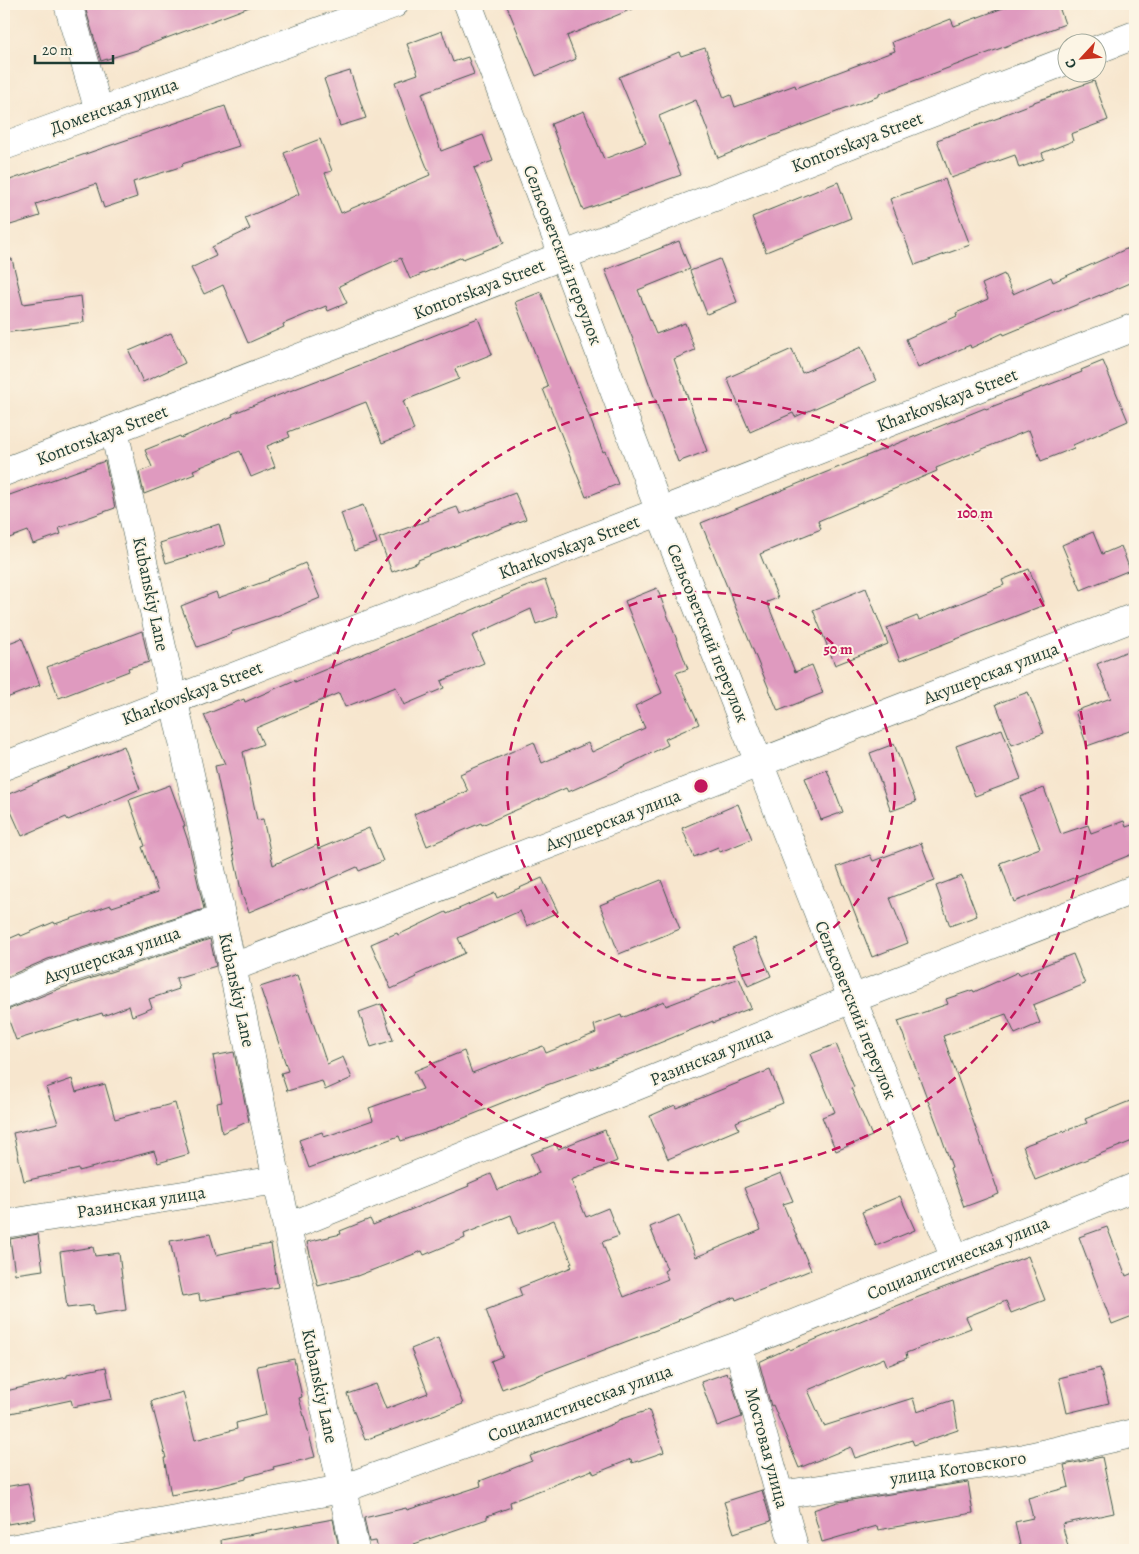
<svg xmlns="http://www.w3.org/2000/svg" width="1139" height="1554" font-family="Alegreya,serif">
<style>
.building{fill:#df9abf}
.lines{fill:none;stroke-linecap:round;stroke-linejoin:round}
.minor-casing{stroke:#3f564b;stroke-width:29}
.tertiary-casing{stroke:#3f564b;stroke-width:29}
.minor{stroke:#fff;stroke-width:28}
.tertiary{stroke:#fff;stroke-width:28}
.ring{fill:none;stroke:#c2185b;stroke-width:2.5;stroke-dasharray:9 6}
.labels{text-anchor:middle;dominant-baseline:central;stroke-width:4;stroke-linejoin:round;paint-order:stroke}
.street-label{font-size:18px;fill:#1f3d34;stroke:#fcf5e5}
.centre{fill:#c2185b;stroke:#fcf5e5;stroke-width:2.5}
.ring-label{font-size:15px;text-anchor:middle;font-weight:bold;fill:#c2185b;stroke:#fcf5e5;stroke-width:4;stroke-linejoin:round;paint-order:stroke}
</style>
<rect width="100%" height="100%" fill="#fcf5e5"/>
<filter id="ink" filterUnits="userSpaceOnUse"><feTurbulence type="fractalNoise" baseFrequency=".02" numOctaves="2"/><feDisplacementMap in="SourceGraphic" scale="10" xChannelSelector="R" yChannelSelector="G"/><feConvolveMatrix kernelMatrix="1 2 1 2 8 2 1 2 1" color-interpolation-filters="sRGB"/></filter>
<filter id="wash" filterUnits="userSpaceOnUse"><feTurbulence type="fractalNoise" baseFrequency=".0096" numOctaves="4" result="noise"/><feDisplacementMap in="SourceGraphic" scale="20" xChannelSelector="R" yChannelSelector="G"/><feGaussianBlur stdDeviation="1.12" result="paint"/><feColorMatrix in="noise" values="0 0 0 0 0 0 0 0 0 0 0 0 0 0 0 0 0 1.4 0 .05"/><feComposite in="paint" operator="in"/></filter>
<g filter="url(#wash)">
<rect width="100%" height="100%" fill="#f7e6ce"/>
<g id="blocks">
<g class="building">
<path d="M84,4H251L252,6L140,48V49L101,61Z"/>
<path d="M506,4H644L567,36L576,59L536,76Z"/>
<path d="M1014,4H1058L1065,24L879,94V96L749,145L718,158L696,100L659,116L681,175L583,210L551,124L584,111L604,159L646,143L619,77L679,52L681,56L705,48L724,98L731,95L735,107L795,85L796,88L895,51L892,42L951,19L954,26Z"/>
<path d="M442,31L453,62L468,57L474,74L422,93L441,151L483,135L493,161L474,168L504,243L463,259L462,257L410,279L401,258L339,286L347,303L328,311L326,306L283,324L284,327L248,343L223,285L204,294L191,268L216,256L212,247L250,229L245,218L299,194L284,153L320,139L332,171L325,173L341,213L430,175L410,125L395,82L418,74L407,44Z"/>
<path d="M350,71L366,118L340,126L324,79Z"/>
<path d="M1094,81L1108,120L1071,134L1073,141L1042,153L1044,159L1019,168L1015,155L951,178L937,140L1001,117L1000,116L1034,103V102Z"/>
<path d="M225,106L239,146L182,164L183,166L133,182L137,197L104,208L96,184L36,204L40,216L7,226L4,215V182Z"/>
<path d="M945,179L970,245L915,265L890,199Z"/>
<path d="M838,182L851,218L766,252L752,217Z"/>
<path d="M679,241L690,269L638,290L656,334L685,323L695,350L674,359L707,451L678,462L634,342L605,270Z"/>
<path d="M1135,245V281L1100,296V295L1004,335L1003,333L971,348L970,345L918,368L906,339L957,316L956,313L988,299L982,284L1004,274L1013,294L1051,277L1053,282Z"/>
<path d="M12,259L23,304L81,296L84,322L4,333V260Z"/>
<path d="M720,259L737,302L707,314L690,271Z"/>
<path d="M541,292L603,452L605,451L618,484L586,497L543,389L548,387L515,302Z"/>
<path d="M478,318L492,354L455,369L459,379L403,401L414,430L382,443L366,402L288,432L290,437L267,446L275,467L251,477L240,451L193,470L195,474L144,494L139,472L152,467L145,450L180,436L181,438L233,416L232,414L274,397L321,379L322,380Z"/>
<path d="M171,333L185,363L143,382L129,351Z"/>
<path d="M861,347L876,381L795,417L793,413L750,432L727,378L792,349L802,373Z"/>
<path d="M1103,361L1128,421L1073,445L1074,448L1041,461L1029,430L936,468L937,471L818,521L821,529L760,554L778,598L767,602L795,672L812,665L823,693L778,711L701,523L985,408L986,409L1082,372L1081,370Z"/>
<path d="M105,461L115,508L59,528L61,534L33,544L28,531L4,540V497Z"/>
<path d="M515,493L526,519L418,560V562L392,572L379,538L429,520L428,517L457,507L460,514Z"/>
<path d="M363,505L377,543L354,551L341,513Z"/>
<path d="M219,524L225,545L166,563L160,543Z"/>
<path d="M1093,532L1102,554L1121,546L1130,570L1081,590L1062,545Z"/>
<path d="M305,563L320,598L279,615L231,632L232,634L197,647L181,606L216,592L218,598L269,580L268,579Z"/>
<path d="M1029,569L1044,605L900,661L887,628L917,616L919,620L1004,585L1002,580Z"/>
<path d="M545,580L558,616L536,624L531,609L472,636L484,663L441,681L444,688L404,705L396,687L345,707L339,693L256,728L263,744L243,752L257,820L263,819L273,865L317,845L318,849L369,828L383,861L359,871L357,867L303,891L302,890L249,912L242,895L215,766L225,764L204,715L244,699L245,702L295,680V682L462,613L463,614L520,589Z"/>
<path d="M657,588L688,669L676,673L699,724L665,739L668,745L602,777L568,792L566,788L482,825L481,823L427,846L414,814L468,791L460,774L534,742L542,763L588,743L592,752L645,728L635,706L662,693L625,601Z"/>
<path d="M866,588L888,644L835,665L813,610Z"/>
<path d="M142,631L149,662L128,668L129,671L59,698L47,667Z"/>
<path d="M22,638L40,685L4,699V645Z"/>
<path d="M1135,648V729L1087,746L1075,711L1111,698L1097,664Z"/>
<path d="M1028,692L1044,733L1012,745L996,704Z"/>
<path d="M1002,729L1021,779L975,796L956,746Z"/>
<path d="M894,744L916,802L891,811L870,753Z"/>
<path d="M124,746L140,789L68,820L66,817L22,836L4,796Z"/>
<path d="M827,770L843,812L821,820L805,778Z"/>
<path d="M170,785L185,826H183L189,844L204,909L48,959L4,978V941L20,934L21,936L54,922L55,924L111,905L112,907L158,892L142,847L145,846L129,800Z"/>
<path d="M1044,788L1061,834L1088,825L1091,833L1124,821L1126,827L1135,824V853L1014,902L1000,863L1040,848L1020,797Z"/>
<path d="M738,804L752,839L720,852L718,847L694,857L682,828Z"/>
<path d="M921,843L935,881L890,898L908,943L872,957L837,867L870,855L873,861Z"/>
<path d="M962,876L977,916L950,926L936,886Z"/>
<path d="M542,878L558,912L527,926L520,911L458,938L465,953L416,975L417,977L391,989L371,944L397,933L398,935L446,912L447,914L495,893L497,898Z"/>
<path d="M661,880L680,929L619,954L600,905Z"/>
<path d="M755,938L771,976L748,986L732,948Z"/>
<path d="M210,939L216,966L176,978L179,989L149,999L152,1008L132,1016L129,1006L103,1016L102,1013L16,1040L5,1010L10,1009L59,989Z"/>
<path d="M1073,954L1085,984L1033,1005L1040,1023L1015,1034L1006,1014L943,1036L999,1194L964,1207L950,1168L952,1167L938,1127L898,1021L948,1004L946,999L973,990L974,992L1018,972L1019,975Z"/>
<path d="M297,975L327,1064L343,1057L352,1078L325,1090L322,1081L287,1091L281,1073L288,1071L260,987Z"/>
<path d="M739,978L751,1008L713,1023V1021L635,1053L544,1086L434,1130L401,1141L399,1136L309,1168L299,1140L322,1132L324,1137L373,1120L369,1108L423,1089L414,1071L464,1051L472,1073L543,1046L546,1053L596,1033L594,1025L621,1015L622,1018L664,1001L666,1006Z"/>
<path d="M381,1004L393,1040L371,1047L359,1012Z"/>
<path d="M836,1044L854,1087L851,1088L872,1136L836,1151L822,1117L835,1112L811,1054Z"/>
<path d="M234,1052L249,1121L222,1133L217,1103L222,1102L213,1056Z"/>
<path d="M770,1070L783,1103L736,1122L739,1129L668,1159L650,1116L675,1105L676,1108Z"/>
<path d="M72,1079L76,1092L105,1084L115,1119L175,1103L189,1154L158,1163L154,1151L102,1165L79,1171V1169L24,1181L13,1133L58,1123L46,1088Z"/>
<path d="M1135,1099V1140L1035,1180L1023,1146L1087,1123L1085,1119Z"/>
<path d="M605,1130L617,1161L571,1180L586,1217L608,1208L619,1236L602,1242L624,1297L668,1279L664,1271L667,1269L650,1227L679,1215L696,1257L761,1230L744,1188L781,1173L793,1201L783,1204L811,1270L736,1300L735,1297L678,1320L679,1321L651,1332L502,1389L491,1361L503,1356L486,1310L522,1296L519,1288L572,1267L570,1264L572,1263L554,1220L518,1234L511,1215L464,1234L465,1238L424,1255L422,1251L357,1276L318,1286L307,1242L341,1234L340,1231L370,1219L373,1225L469,1186L468,1184L491,1174L498,1190L539,1173L531,1154L556,1144L558,1149Z"/>
<path d="M900,1196L915,1230L876,1246L862,1212Z"/>
<path d="M1107,1227L1126,1276L1135,1272V1315L1112,1324L1079,1237Z"/>
<path d="M38,1234L43,1270L15,1274L10,1239Z"/>
<path d="M210,1234L216,1255L242,1249L271,1244L278,1287L200,1301L199,1294L182,1297L170,1241Z"/>
<path d="M93,1247L95,1256L119,1253L126,1310L94,1315L93,1305L67,1308L60,1252Z"/>
<path d="M1028,1256L1045,1300L1011,1313L1006,1301L966,1317L971,1328L906,1353L907,1358L887,1366L884,1358L808,1390L824,1426L913,1398L917,1412L953,1400L958,1430L914,1445L912,1440L855,1458L851,1447L799,1468L773,1405L771,1406L759,1362L789,1348L790,1350L916,1298Z"/>
<path d="M438,1338L463,1404L365,1440L347,1394L376,1384L386,1409L428,1393L411,1349Z"/>
<path d="M294,1359L302,1397L299,1398L315,1457L273,1467L274,1469L246,1477V1479L219,1486L171,1495L164,1458H166L151,1401L183,1392L195,1440L237,1429L236,1423L266,1415L257,1366Z"/>
<path d="M106,1367L112,1399L73,1407L71,1400L11,1413L6,1391L67,1377V1375Z"/>
<path d="M1100,1368L1109,1403L1067,1413L1059,1378Z"/>
<path d="M727,1373L728,1376L730,1375L742,1417L717,1426L701,1382Z"/>
<path d="M649,1410L664,1452L632,1463L631,1459L594,1474L592,1470L510,1502L511,1507L487,1516V1519L414,1544L416,1550H378L376,1541L369,1542L364,1518L406,1508L407,1510L481,1486L480,1481L532,1461L530,1456L618,1422V1420Z"/>
<path d="M1102,1457L1114,1513L1062,1524L1069,1550H1021L1015,1522L1033,1518L1028,1498L1069,1487L1064,1465Z"/>
<path d="M968,1482L973,1513L878,1530L877,1526L822,1542L813,1510L838,1502Z"/>
<path d="M28,1483L36,1519L8,1524L4,1505V1487Z"/>
<path d="M762,1490L771,1521L734,1533L724,1502Z"/>
<path d="M333,1519L339,1548L328,1550H222L221,1540Z"/>
</g>
</g>
</g>
<g filter="url(#ink)">
<use href="#blocks" fill-opacity="0" stroke="#3f564b" stroke-width="1"/>
<g class="lines">
<g class="minor-casing">
<g id="minor">
<path d="M68,4L99,111"/>
<path d="M468,4L660,512L955,1259"/>
<path d="M1096,50L1135,35"/>
<path d="M4,146L394,4"/>
<path d="M114,430L222,919L355,1550"/>
<path d="M4,472L1066,61"/>
<path d="M4,766L1135,327"/>
<path d="M231,968L1135,617"/>
<path d="M4,995L53,974L222,919"/>
<path d="M4,1224L277,1180"/>
<path d="M288,1227L852,999L1135,889"/>
<path d="M738,1346L795,1550"/>
<path d="M780,1495L1025,1458L1135,1433"/>
</g>
</g>
<g class="tertiary-casing">
<path id="tertiary" d="M4,1550L342,1489L738,1346L1135,1187"/>
</g>
<use href="#minor" class="minor"/>
<use href="#tertiary" class="tertiary"/>
</g>
</g>
<g class="ring">
<circle cx="701" cy="786" r="194"/>
<circle cx="701" cy="786" r="387"/>
</g>
<g class="labels">
<g class="street-label">
<text transform="translate(114 106) rotate(-20)">Доменская улица</text>
<text transform="translate(857 142) rotate(-21)">Kontorskaya Street</text>
<text transform="translate(563 255) rotate(69)">Сельсоветский переулок</text>
<text transform="translate(479 289) rotate(-21)">Kontorskaya Street</text>
<text transform="translate(947 400) rotate(-21)">Kharkovskaya Street</text>
<text transform="translate(102 435) rotate(-21)">Kontorskaya Street</text>
<text transform="translate(569 547) rotate(-21)">Kharkovskaya Street</text>
<text transform="translate(151 594) rotate(78)">Kubanskiy Lane</text>
<text transform="translate(708 633) rotate(68)">Сельсоветский переулок</text>
<text transform="translate(991 673) rotate(-21)">Акушерская улица</text>
<text transform="translate(192 693) rotate(-21)">Kharkovskaya Street</text>
<text transform="translate(613 820) rotate(-21)">Акушерская улица</text>
<text transform="translate(112 955) rotate(-19)">Акушерская улица</text>
<text transform="translate(237 990) rotate(78)">Kubanskiy Lane</text>
<text transform="translate(856 1010) rotate(68)">Сельсоветский переулок</text>
<text transform="translate(711 1056) rotate(-22)">Разинская улица</text>
<text transform="translate(141 1202) rotate(-9)">Разинская улица</text>
<text transform="translate(958 1258) rotate(-22)">Социалистическая улица</text>
<text transform="translate(320 1386) rotate(78)">Kubanskiy Lane</text>
<text transform="translate(580 1403) rotate(-20)">Социалистическая улица</text>
<text transform="translate(767 1448) rotate(75)">Мостовая улица</text>
<text transform="translate(958 1468) rotate(-9)">улица Котовского</text>
</g>
</g>
<circle cx="701" cy="786" r="8" class="centre"/>
<g class="ring-label">
<text x="975" y="518">100 m</text>
<text x="838" y="654">50 m</text>
</g>
<rect width="1139" height="1554" fill="none" stroke="#fcf5e5" stroke-width="20"/>
<g transform="translate(1082 58) rotate(244)"><circle r="24" fill="#fcf5e5" stroke="#a4ab9e"/>
<path d="M0-4L9 19L0 12L-9 19Z" fill="#c8321e"/>
<text y="-8" font-size="14" font-weight="bold" text-anchor="middle" fill="#1f3d34">С</text>
</g>
<path d="M35 55v8h78v-8" fill="none" stroke="#1f3d34" stroke-width="2.5"/>
<text x="42" y="55" font-size="15" fill="#1f3d34" stroke="#fcf5e5" stroke-width="4" paint-order="stroke">20 m</text>
</svg>
